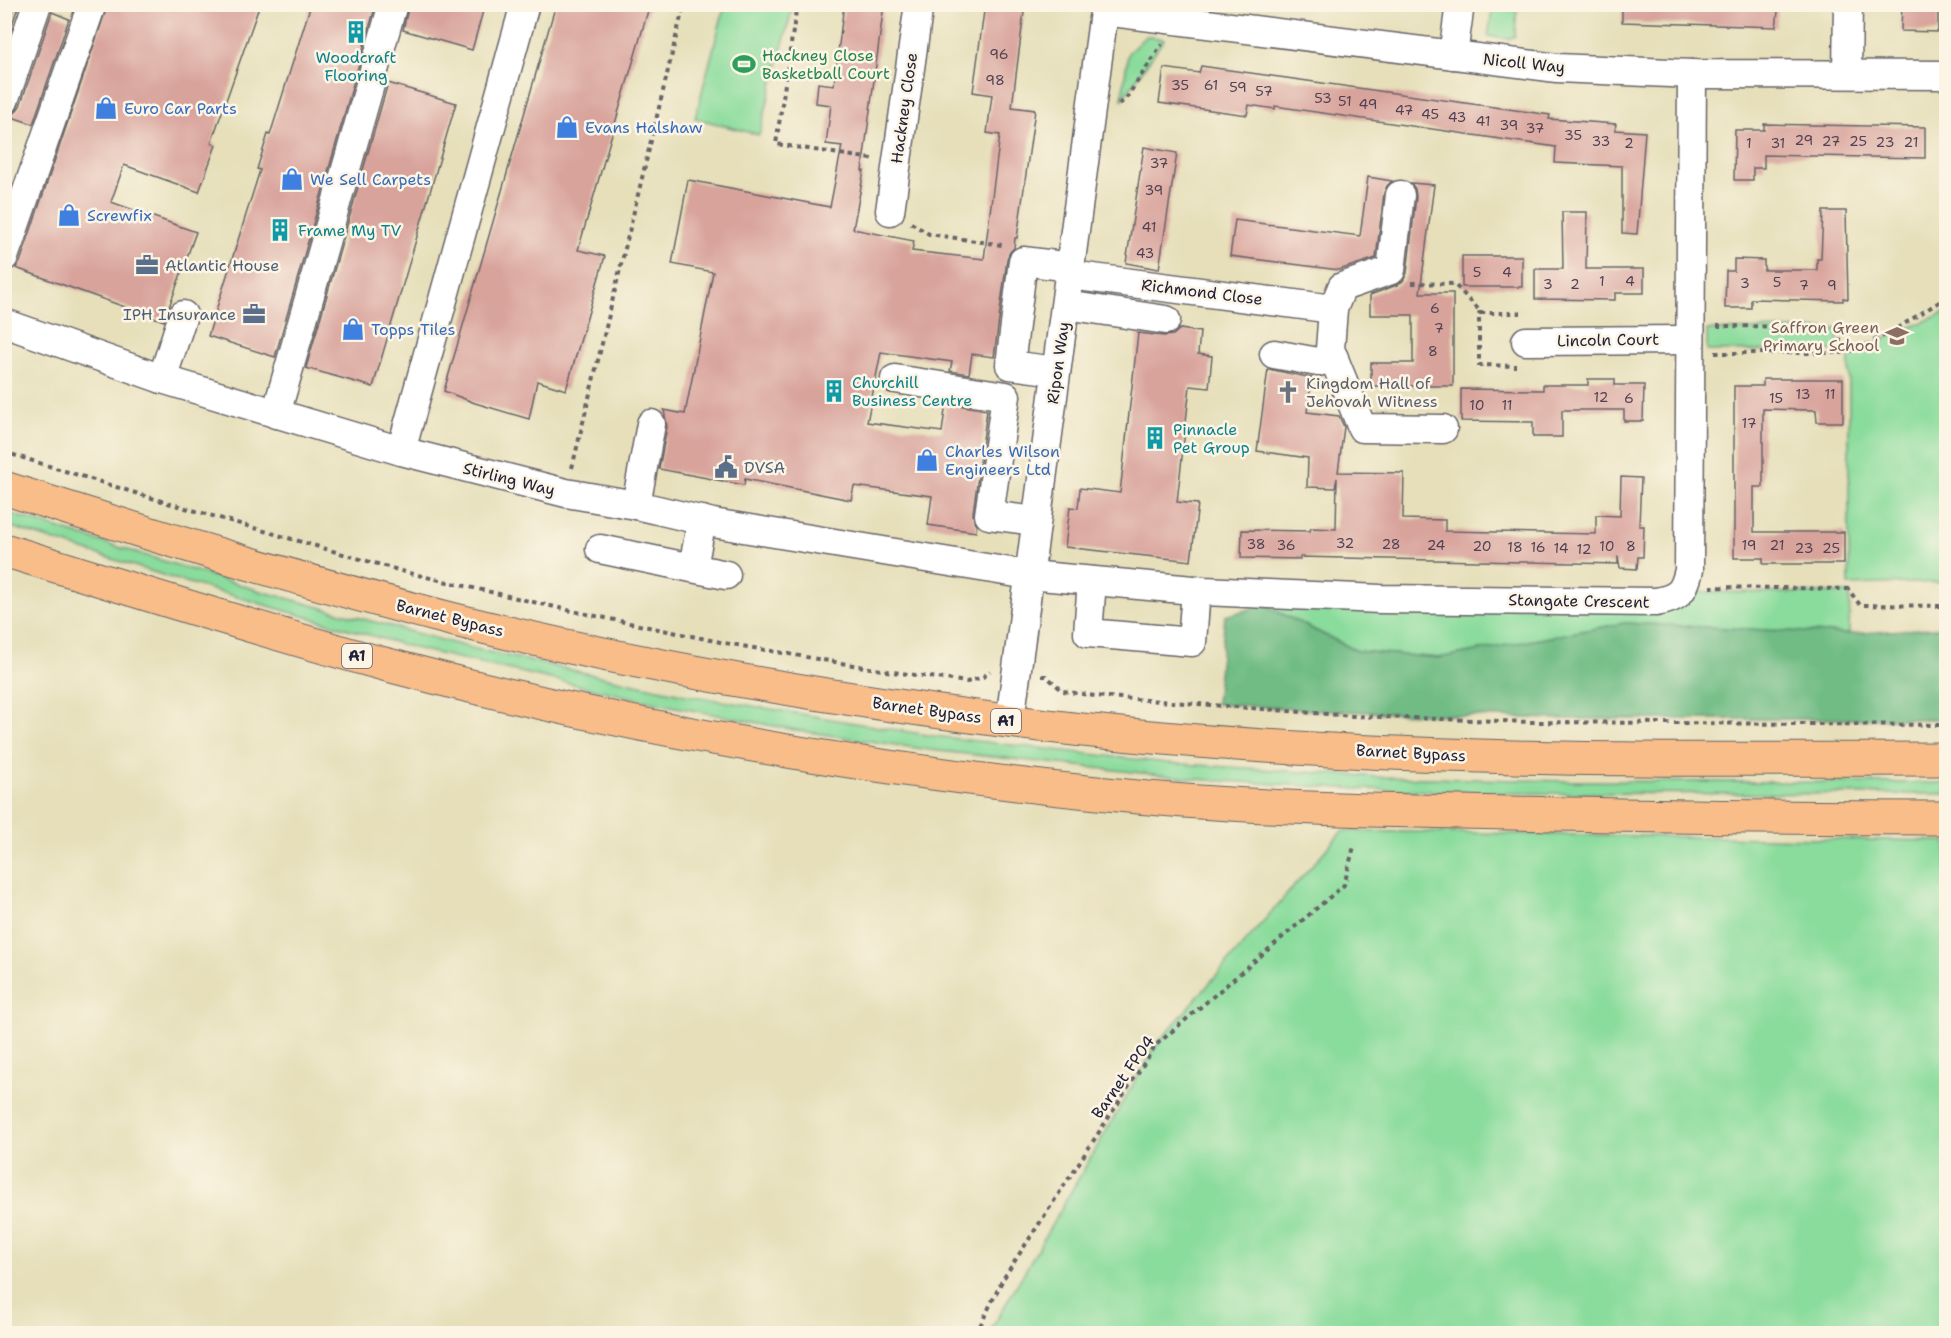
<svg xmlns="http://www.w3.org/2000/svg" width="1951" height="1338" font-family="'Shantell Sans',sans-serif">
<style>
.green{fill:#8adc9c;stroke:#567f6c;stroke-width:1.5}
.forest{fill:#6fbc84;stroke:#486f60;stroke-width:1.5}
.building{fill:#d8a39b}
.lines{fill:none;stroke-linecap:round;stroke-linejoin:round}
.minor-casing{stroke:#676467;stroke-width:31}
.highway-casing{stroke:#676467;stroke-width:35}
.path{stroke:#676467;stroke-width:4;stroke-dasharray:4.5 4.5;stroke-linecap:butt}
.minor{stroke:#fff;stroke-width:28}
.highway{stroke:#f8bd88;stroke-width:33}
.labels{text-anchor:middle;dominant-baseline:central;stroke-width:5;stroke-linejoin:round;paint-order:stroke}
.number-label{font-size:14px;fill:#504253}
.shield{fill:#fcf5e5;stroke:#63616e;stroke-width:1.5}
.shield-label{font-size:15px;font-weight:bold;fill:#22223b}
.leisure-label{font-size:16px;fill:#27864d;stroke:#fcf5e5;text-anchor:start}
.culture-label{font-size:16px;fill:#0d838f;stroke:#fcf5e5;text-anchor:start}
.street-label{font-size:16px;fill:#22223b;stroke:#fcf5e5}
.shop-label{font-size:16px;fill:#366cbe;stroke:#fcf5e5;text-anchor:start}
.service-label{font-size:16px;fill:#4e5e75;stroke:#fcf5e5;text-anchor:start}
.education-label{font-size:16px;fill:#785e54;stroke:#fcf5e5;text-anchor:end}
.worship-label{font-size:16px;fill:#5b616d;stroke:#fcf5e5;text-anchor:start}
</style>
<rect width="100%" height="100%" fill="#fcf5e5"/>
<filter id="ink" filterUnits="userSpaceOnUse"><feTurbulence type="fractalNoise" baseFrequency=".0167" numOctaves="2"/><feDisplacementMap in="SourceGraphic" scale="12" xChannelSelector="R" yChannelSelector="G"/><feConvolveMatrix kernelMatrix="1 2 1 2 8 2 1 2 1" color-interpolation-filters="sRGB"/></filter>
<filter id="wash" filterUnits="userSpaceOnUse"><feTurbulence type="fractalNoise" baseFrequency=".008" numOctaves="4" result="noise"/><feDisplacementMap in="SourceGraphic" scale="24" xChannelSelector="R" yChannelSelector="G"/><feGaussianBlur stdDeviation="1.35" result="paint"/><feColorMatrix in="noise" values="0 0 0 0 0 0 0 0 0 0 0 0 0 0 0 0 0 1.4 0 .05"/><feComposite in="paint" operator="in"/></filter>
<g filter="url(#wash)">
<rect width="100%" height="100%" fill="#e6dfba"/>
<g class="green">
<path d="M725,5H772L792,10L759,135L695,118Z"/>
<path d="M1493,5H1517L1515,36L1509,39L1488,36Z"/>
<path d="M1146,36L1164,39L1122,100L1128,53Z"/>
<path d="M1946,312V582L1849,585V354Z"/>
<path d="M1838,329V350L1707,351V330Z"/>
<path d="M5,512L260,591L475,649L686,695L933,736L1167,763L1380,777L1573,781L1946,783V794L1514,793L1361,789L1207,780L930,750L795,730L661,704L418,649L175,579L5,525Z"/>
<path d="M1694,592L1850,593L1849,634L1624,623L1439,658L1357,651L1264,605Z"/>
<path d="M1342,831L1946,841V1333H989L1156,1045Z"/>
</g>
<path class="forest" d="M1264,605L1357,651L1439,658L1624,623L1849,634L1946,627V719H1553L1312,710L1216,704L1225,616Z"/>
<g id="blocks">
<g class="building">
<path d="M4,4H19L4,48Z"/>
<path d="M108,4H260L211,143L216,145L199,192L124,165L111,202L196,232L164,321L16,268L20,262Z"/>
<path d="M311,4H376L275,357L208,336L260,170L257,169L268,134L270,135Z"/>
<path d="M409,4H485L472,50L403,30Z"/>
<path d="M556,4H650L578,250L605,256L566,390L537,381L529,419L475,403L444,391Z"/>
<path d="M844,4H884L862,171H864L853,229L914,241L912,251L984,259L1000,135L987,133L992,95L973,92L985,4H1025L1012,107L1035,110L1017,238H1015L1014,248L1010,252L1007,259L994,357L972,354L969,374L950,371L952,362L881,352L867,422L942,432L946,403L987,410L973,513L974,521L977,525L976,532L928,525L932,496L854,486L851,500L745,479L744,485L659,469L667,427L664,410L685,414L713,272L672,264L688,180L830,207L842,146L826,144L831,105L816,103L818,83L834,85Z"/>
<path d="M1622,4H1779L1776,27L1622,22Z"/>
<path d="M1902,4H1928V12H1938V32L1901,31Z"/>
<path d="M52,12L69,19L33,124L9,116L15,113L20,106Z"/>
<path d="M1201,66L1550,115L1549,119L1616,124L1615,130L1645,132L1637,234L1622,233V166L1555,163L1556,147L1275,106V109L1249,105L1247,115L1159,103L1164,68L1199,73Z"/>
<path d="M388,83L456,103L373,387L306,368Z"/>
<path d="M1764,124L1925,127V158L1764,155V168H1753V180H1734L1735,130H1764Z"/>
<path d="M1144,147L1177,153L1159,269L1126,263Z"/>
<path d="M1368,177L1392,181L1387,186L1384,193L1376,258L1339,270L1230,256L1235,220L1360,236Z"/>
<path d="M1411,183L1434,185L1420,293H1453V386H1371V363H1413V315H1370V295L1397,285L1403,281L1407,273L1416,197L1415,189Z"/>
<path d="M1823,211H1846L1848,299L1843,298V301L1751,299V308H1725L1726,271H1734V259L1764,260V270H1817V259H1821Z"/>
<path d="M1562,212H1587L1586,269H1644V293H1615V300L1535,299V269H1563Z"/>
<rect x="1462" y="256" width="60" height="31"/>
<path d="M1180,329L1200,332L1198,354L1212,356L1209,388L1190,386L1177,502L1198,504L1191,561L1065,547L1070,507L1078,508L1080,488L1120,493L1138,333L1164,336L1173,335Z"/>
<path d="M1268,369L1312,378L1307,412L1339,416L1344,427L1338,472L1404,473L1403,519L1445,520V531L1596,534V515L1620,516L1621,477L1641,478L1639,526H1644L1643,557H1638L1637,569L1620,568L1618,556V564L1300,557V559L1241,558L1242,530L1310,531L1311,528L1336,529L1337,478L1335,488L1307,487L1308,458L1257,451Z"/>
<path d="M1588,379H1615V385H1644L1643,421H1624V410H1562V437H1533V422L1461,421V389L1543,390V385H1588Z"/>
<path d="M1763,379H1843V422H1817L1816,410L1763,409V487H1754V532H1844V564H1763V558H1734V386H1763Z"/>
</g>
</g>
</g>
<g filter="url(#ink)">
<use href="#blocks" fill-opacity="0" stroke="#676467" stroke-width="1.5"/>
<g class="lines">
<g class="minor-casing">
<g id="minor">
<path d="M1104,11L1557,68L1692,74L1946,75"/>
<path d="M1453,55L1460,4"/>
<path d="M1847,73L1848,4"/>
<path d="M4,101L37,4"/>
<path d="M1400,195L1391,270L1342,287L1333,309L1330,349L1362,428L1443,429"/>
<path d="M890,211L919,4"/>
<path d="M4,257L92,4"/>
<path d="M1070,275L1333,309"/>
<path d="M1066,305L1166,320"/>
<path d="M4,323L162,379L401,451L566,493L636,505L713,523L1029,575L1204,591L1380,599L1656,602C1679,598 1684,592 1689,570L1692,74"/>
<path d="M1526,341L1689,340"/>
<path d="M1274,354L1318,362L1334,358"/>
<path d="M1056,371L1010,365L1023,261L1071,267"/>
<path d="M162,379L183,315"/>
<path d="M895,379L1006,396L989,515L1036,521"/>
<path d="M276,414L393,4"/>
<path d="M401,451L525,4"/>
<path d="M636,505L651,424"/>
<path d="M600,549L726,575"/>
<path d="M693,567L702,520"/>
<path d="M1092,581L1088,633L1192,642L1196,590"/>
<path d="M1010,721L1105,4"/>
</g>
</g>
<g class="highway-casing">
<g id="highway">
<path d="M4,488C152,535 301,581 451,619C634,665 820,697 1007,721C1164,741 1323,752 1481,756C1636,761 1791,759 1946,759"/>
<path d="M4,550C131,589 256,629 384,664C537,705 693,737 849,761C960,778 1072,792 1184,801C1293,809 1402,811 1511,813C1656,816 1801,818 1946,818"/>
</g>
</g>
<g class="path">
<path d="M797,4L776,144L872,159"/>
<path d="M1119,104L1125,100L1162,44"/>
<path d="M911,223L929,234L1002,245"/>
<path d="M1412,283L1454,284L1482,313H1521"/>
<path d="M1482,313H1479V365L1516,366"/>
<path d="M1715,353H1840V327L1717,326"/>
<path d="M1840,353C1868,350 1920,313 1946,298"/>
<path d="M4,452L158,500L405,572L572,611L725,643L893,672L967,682L983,677L990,671"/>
<path d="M572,468L684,4"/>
<path d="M1710,587L1848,589L1860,605L1946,606"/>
<path d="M1042,676H1046L1063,691L1095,696L1353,716L1530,722L1946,725"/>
<path d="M976,1334L1003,1279L1156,1045L1344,885L1354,846"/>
</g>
<use href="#minor" class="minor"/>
<use href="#highway" class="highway"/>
</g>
</g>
<defs>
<g id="building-bare" transform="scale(1.8)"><path d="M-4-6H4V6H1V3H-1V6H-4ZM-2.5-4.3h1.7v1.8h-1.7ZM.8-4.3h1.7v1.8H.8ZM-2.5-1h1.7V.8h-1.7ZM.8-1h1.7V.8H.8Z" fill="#0f9aa8" stroke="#fcf5e5" stroke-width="2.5" paint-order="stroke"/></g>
<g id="stadium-bare" transform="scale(1.8)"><path d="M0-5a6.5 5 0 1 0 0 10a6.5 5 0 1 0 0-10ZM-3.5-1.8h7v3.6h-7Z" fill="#2e9e5b" stroke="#fcf5e5" stroke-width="2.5" paint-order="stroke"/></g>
<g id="shop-bare" transform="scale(1.8)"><path d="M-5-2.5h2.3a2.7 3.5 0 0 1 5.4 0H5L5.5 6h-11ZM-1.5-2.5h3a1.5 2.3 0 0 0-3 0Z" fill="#3f7fe0" stroke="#fcf5e5" stroke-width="2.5" paint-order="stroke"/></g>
<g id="office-bare" transform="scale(1.8)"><path d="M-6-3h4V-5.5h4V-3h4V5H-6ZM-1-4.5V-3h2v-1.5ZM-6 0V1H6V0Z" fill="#5c6f8a" stroke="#fcf5e5" stroke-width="2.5" paint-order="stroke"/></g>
<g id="school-bare" transform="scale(1.8)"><path d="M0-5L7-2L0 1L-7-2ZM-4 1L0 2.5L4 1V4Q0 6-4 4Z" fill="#8d6e63" stroke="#fcf5e5" stroke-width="2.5" paint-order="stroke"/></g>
<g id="church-bare" transform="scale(1.8)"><path d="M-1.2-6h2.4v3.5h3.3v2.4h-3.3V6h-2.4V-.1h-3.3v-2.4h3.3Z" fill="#6b7280" stroke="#fcf5e5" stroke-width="2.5" paint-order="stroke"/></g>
<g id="civic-bare" transform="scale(1.8)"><path d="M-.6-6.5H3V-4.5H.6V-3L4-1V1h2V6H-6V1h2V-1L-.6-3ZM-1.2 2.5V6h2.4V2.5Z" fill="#5c6f8a" stroke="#fcf5e5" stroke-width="2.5" paint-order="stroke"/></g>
</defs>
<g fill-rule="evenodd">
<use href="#building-bare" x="356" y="32"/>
<use href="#stadium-bare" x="744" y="64"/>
<use href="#shop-bare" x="106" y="108"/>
<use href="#shop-bare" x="567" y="127"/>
<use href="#shop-bare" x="292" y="179"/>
<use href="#shop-bare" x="69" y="215"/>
<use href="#building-bare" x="280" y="230"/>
<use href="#office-bare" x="147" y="265"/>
<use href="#office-bare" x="254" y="314"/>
<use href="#shop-bare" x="353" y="329"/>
<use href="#school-bare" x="1897" y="336"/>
<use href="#building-bare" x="834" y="391"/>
<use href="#church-bare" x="1288" y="392"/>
<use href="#building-bare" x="1155" y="438"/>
<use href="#shop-bare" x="927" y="460"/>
<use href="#civic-bare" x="726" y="467"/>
</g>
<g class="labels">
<g class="number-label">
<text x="999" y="54">96</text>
<text x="995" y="80">98</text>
<text x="1180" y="85">35</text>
<text x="1211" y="85">61</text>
<text x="1238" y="87">59</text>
<text x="1264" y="91">57</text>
<text x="1323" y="98">53</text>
<text x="1345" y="101">51</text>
<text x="1368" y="104">49</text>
<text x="1404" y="110">47</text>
<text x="1430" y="114">45</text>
<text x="1457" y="117">43</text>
<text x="1483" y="121">41</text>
<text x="1509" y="125">39</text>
<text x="1535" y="128">37</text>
<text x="1573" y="135">35</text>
<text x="1804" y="140">29</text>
<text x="1601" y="141">33</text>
<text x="1831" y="141">27</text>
<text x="1858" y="141">25</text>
<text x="1885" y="142">23</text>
<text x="1911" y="142">21</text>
<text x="1629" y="143">2</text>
<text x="1749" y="143">1</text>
<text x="1778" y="143">31</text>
<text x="1159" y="163">37</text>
<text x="1154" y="190">39</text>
<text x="1149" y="227">41</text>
<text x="1145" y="253">43</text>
<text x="1477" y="272">5</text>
<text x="1507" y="272">4</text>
<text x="1602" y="281">1</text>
<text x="1630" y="281">4</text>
<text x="1777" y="282">5</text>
<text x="1745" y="283">3</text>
<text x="1548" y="284">3</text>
<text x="1575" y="284">2</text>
<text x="1804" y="285">7</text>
<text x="1832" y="285">9</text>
<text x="1435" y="308">6</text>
<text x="1439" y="328">7</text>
<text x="1433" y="351">8</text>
<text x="1803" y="394">13</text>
<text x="1830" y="394">11</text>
<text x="1601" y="397">12</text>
<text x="1629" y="398">6</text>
<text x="1776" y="398">15</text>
<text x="1477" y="405">10</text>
<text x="1507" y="405">11</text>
<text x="1749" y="423">17</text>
<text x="1345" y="543">32</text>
<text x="1256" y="544">38</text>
<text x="1391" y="544">28</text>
<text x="1286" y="545">36</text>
<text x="1436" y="545">24</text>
<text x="1749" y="545">19</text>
<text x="1777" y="545">21</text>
<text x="1482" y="546">20</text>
<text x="1607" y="546">10</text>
<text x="1631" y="546">8</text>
<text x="1515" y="547">18</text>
<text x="1538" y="547">16</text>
<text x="1561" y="548">14</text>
<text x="1804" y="548">23</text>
<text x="1831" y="548">25</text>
<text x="1584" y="549">12</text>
</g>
<g class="shield">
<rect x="342" y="644" width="30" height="24" rx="4.5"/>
<rect x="991" y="709" width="30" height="24" rx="4.5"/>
</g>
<g class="shield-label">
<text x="357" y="656">A1</text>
<text x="1006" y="721">A1</text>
</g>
<g class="leisure-label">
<text x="762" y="55">Hackney Close<tspan x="762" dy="18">Basketball Court</tspan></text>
</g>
<g class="culture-label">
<text x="356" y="57" text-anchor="middle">Woodcraft<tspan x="356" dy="18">Flooring</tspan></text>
<text x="298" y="230">Frame My TV</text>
<text x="852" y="382">Churchill<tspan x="852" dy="18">Business Centre</tspan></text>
<text x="1173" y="429">Pinnacle<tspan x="1173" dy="18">Pet Group</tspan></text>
</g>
<g class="street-label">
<text transform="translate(1524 63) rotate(6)">Nicoll Way</text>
<text transform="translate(904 108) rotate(-82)">Hackney Close</text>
<text transform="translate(1202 292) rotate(7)">Richmond Close</text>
<text transform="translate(1608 340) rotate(-1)">Lincoln Court</text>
<text transform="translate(1058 363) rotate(-82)">Ripon Way</text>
<text transform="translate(509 479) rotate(14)">Stirling Way</text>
<text transform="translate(1579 601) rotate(1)">Stangate Crescent</text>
<text transform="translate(450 618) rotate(14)">Barnet Bypass</text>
<text transform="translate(927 710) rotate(8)">Barnet Bypass</text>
<text transform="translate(1411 753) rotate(3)">Barnet Bypass</text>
<text transform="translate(1123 1077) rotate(-55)">Barnet FP04</text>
</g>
<g class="shop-label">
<text x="124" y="108">Euro Car Parts</text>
<text x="585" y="127">Evans Halshaw</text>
<text x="310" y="179">We Sell Carpets</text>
<text x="87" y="215">Screwfix</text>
<text x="371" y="329">Topps Tiles</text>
<text x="945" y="451">Charles Wilson<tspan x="945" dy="18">Engineers Ltd</tspan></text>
</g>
<g class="service-label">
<text x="165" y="265">Atlantic House</text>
<text x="236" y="314" text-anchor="end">IPH Insurance</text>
<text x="744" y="467">DVSA</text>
</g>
<g class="education-label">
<text x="1879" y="327">Saffron Green<tspan x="1879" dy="18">Primary School</tspan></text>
</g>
<g class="worship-label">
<text x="1306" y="383">Kingdom Hall of<tspan x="1306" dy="18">Jehovah Witness</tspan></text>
</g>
</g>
<rect width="1951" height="1338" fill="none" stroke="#fcf5e5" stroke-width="24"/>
</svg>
